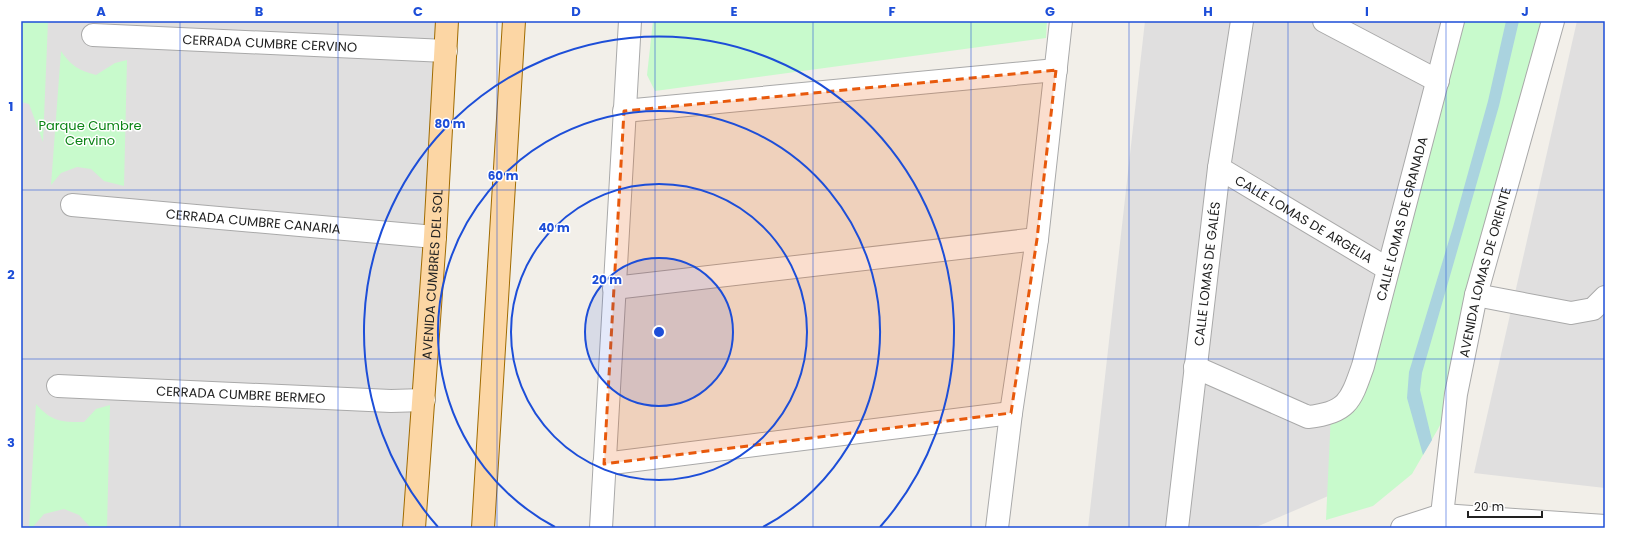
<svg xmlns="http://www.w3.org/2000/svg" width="1626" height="549" font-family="Poppins,sans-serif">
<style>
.residential{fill:#e0dfdf}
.park{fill:#c8facc}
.water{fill:#aad3df}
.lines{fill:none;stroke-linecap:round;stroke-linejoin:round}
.minor-casing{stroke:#a9a9a9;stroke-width:24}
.primary-casing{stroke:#a06b00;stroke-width:24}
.minor{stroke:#fff;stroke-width:22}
.primary{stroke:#fcd6a4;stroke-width:22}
.marked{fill:#e8590c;fill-opacity:0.2;stroke:#e8590c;stroke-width:3;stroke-dasharray:8 5;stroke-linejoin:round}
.grid{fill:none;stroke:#1d4ed8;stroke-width:1;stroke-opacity:0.55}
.ring{fill:none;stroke:#1d4ed8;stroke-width:2}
.labels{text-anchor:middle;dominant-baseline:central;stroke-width:3;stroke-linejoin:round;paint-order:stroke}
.street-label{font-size:13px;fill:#222;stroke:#fff}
.park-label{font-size:13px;fill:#0c8416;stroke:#fff}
.centre{fill:#1d4ed8;stroke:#fff;stroke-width:2}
.ring-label{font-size:12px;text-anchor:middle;font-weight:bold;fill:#1d4ed8;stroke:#fff;stroke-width:3;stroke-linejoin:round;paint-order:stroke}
.neatline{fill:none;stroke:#1d4ed8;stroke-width:1.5}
.grid-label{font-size:13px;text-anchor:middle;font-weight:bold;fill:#1d4ed8}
</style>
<rect width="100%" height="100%" fill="#f2efe9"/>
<g class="residential">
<path d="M21,21H441L417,528H21Z"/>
<path d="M1145,21H1534L1384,472L1254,528H1088Z"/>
<path d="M1577,21H1605V488L1474,473Z"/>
</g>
<g class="park">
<path d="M21,21H48L43,142L29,104L21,102Z"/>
<path d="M653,21H1047L1046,38L655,91L647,75Z"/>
<path d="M1453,21H1553L1456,394L1438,429L1412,474L1373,506L1326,520L1331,413L1352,396Z"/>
<path d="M61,51C72,67 79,70 96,75L115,63L127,60L124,186L104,181L91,169L77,167L61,173L51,185Z"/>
<path d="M36,404C52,422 61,422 84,422L96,409L110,405L107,528H91L79,515L64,509L44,514L32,528H29Z"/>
</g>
<path class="water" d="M1506,21H1519L1499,106L1422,373L1420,390L1432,440L1423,455L1407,398L1409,372L1453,227L1488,101Z"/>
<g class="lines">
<g class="minor-casing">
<g id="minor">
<path d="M1324,21L1438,81"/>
<path id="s1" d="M93,35L446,51"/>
<path d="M624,111L1056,70"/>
<path id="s2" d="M1219,168L1388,269"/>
<path id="s3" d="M72,205L435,237"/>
<path d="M614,288L1037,239"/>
<path d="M1476,295L1571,313L1593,309L1605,297"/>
<path id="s4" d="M1195,367L1308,417C1348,413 1351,400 1363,366L1453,21"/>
<path id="s5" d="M58,386L391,401L424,400"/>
<path d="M604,464L1011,413"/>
<path d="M601,528L630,21"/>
<path d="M997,528L1011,413L1037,239L1061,21"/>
<path id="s6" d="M1177,528L1219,168L1242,21"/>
<path d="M1402,528L1442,515L1605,526"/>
<path id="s7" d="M1443,528L1442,515L1456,394L1476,295L1553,21"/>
</g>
</g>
<g class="primary-casing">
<g id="primary">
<path id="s8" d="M414,528L435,237L447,21"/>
<path d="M483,528L514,21"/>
</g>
</g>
<use href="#minor" class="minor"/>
<use href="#primary" class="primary"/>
</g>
<path class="marked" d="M1056,70L1037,239L1011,413L604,464L624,111Z"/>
<path class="grid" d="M180,21V528M338,21V528M497,21V528M655,21V528M813,21V528M971,21V528M1129,21V528M1288,21V528M1446,21V528M21,190H1605M21,359H1605"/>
<circle cx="659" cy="332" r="74" fill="#1d4ed8" fill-opacity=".12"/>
<g class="ring">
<circle cx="659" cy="332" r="74"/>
<circle cx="659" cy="332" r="148"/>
<path d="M555 527A221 221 0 1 1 763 527"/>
<path d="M438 527A295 295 0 1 1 880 527"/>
</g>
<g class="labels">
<g class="street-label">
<text stroke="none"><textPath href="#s1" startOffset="177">CERRADA CUMBRE CERVINO</textPath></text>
<text stroke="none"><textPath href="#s2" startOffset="99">CALLE LOMAS DE ARGELIA</textPath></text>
<text stroke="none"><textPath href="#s4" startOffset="358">CALLE LOMAS DE GRANADA</textPath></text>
<text stroke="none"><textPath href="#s3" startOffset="182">CERRADA CUMBRE CANARIA</textPath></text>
<text stroke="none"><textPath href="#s7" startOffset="260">AVENIDA LOMAS DE ORIENTE</textPath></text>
<text stroke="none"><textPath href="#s6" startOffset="256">CALLE LOMAS DE GALÉS</textPath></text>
<text stroke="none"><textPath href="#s8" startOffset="254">AVENIDA CUMBRES DEL SOL</textPath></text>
<text stroke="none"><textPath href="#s5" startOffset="183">CERRADA CUMBRE BERMEO</textPath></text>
</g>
<g class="park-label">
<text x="90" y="125">Parque Cumbre<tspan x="90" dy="15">Cervino</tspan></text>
</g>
</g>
<circle cx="659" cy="332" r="6" class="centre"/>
<g class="ring-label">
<text x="450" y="128">80 m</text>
<text x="503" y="180">60 m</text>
<text x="554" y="232">40 m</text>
<text x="607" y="284">20 m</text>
</g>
<rect width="1626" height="549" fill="none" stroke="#ffffff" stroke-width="44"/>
<path d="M1468 511v6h74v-6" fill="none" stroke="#222222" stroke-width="2"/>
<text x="1474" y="511" font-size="12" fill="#222222" stroke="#ffffff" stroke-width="3" paint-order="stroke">20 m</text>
<rect x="22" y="22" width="1582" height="505" class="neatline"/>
<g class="grid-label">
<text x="101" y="16">A</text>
<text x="259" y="16">B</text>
<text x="418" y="16">C</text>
<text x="576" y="16">D</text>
<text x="734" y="16">E</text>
<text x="892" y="16">F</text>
<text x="1050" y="16">G</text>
<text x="1208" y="16">H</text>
<text x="1367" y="16">I</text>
<text x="1525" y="16">J</text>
<text x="11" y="111">1</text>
<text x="11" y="279">2</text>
<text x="11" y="447">3</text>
</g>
</svg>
